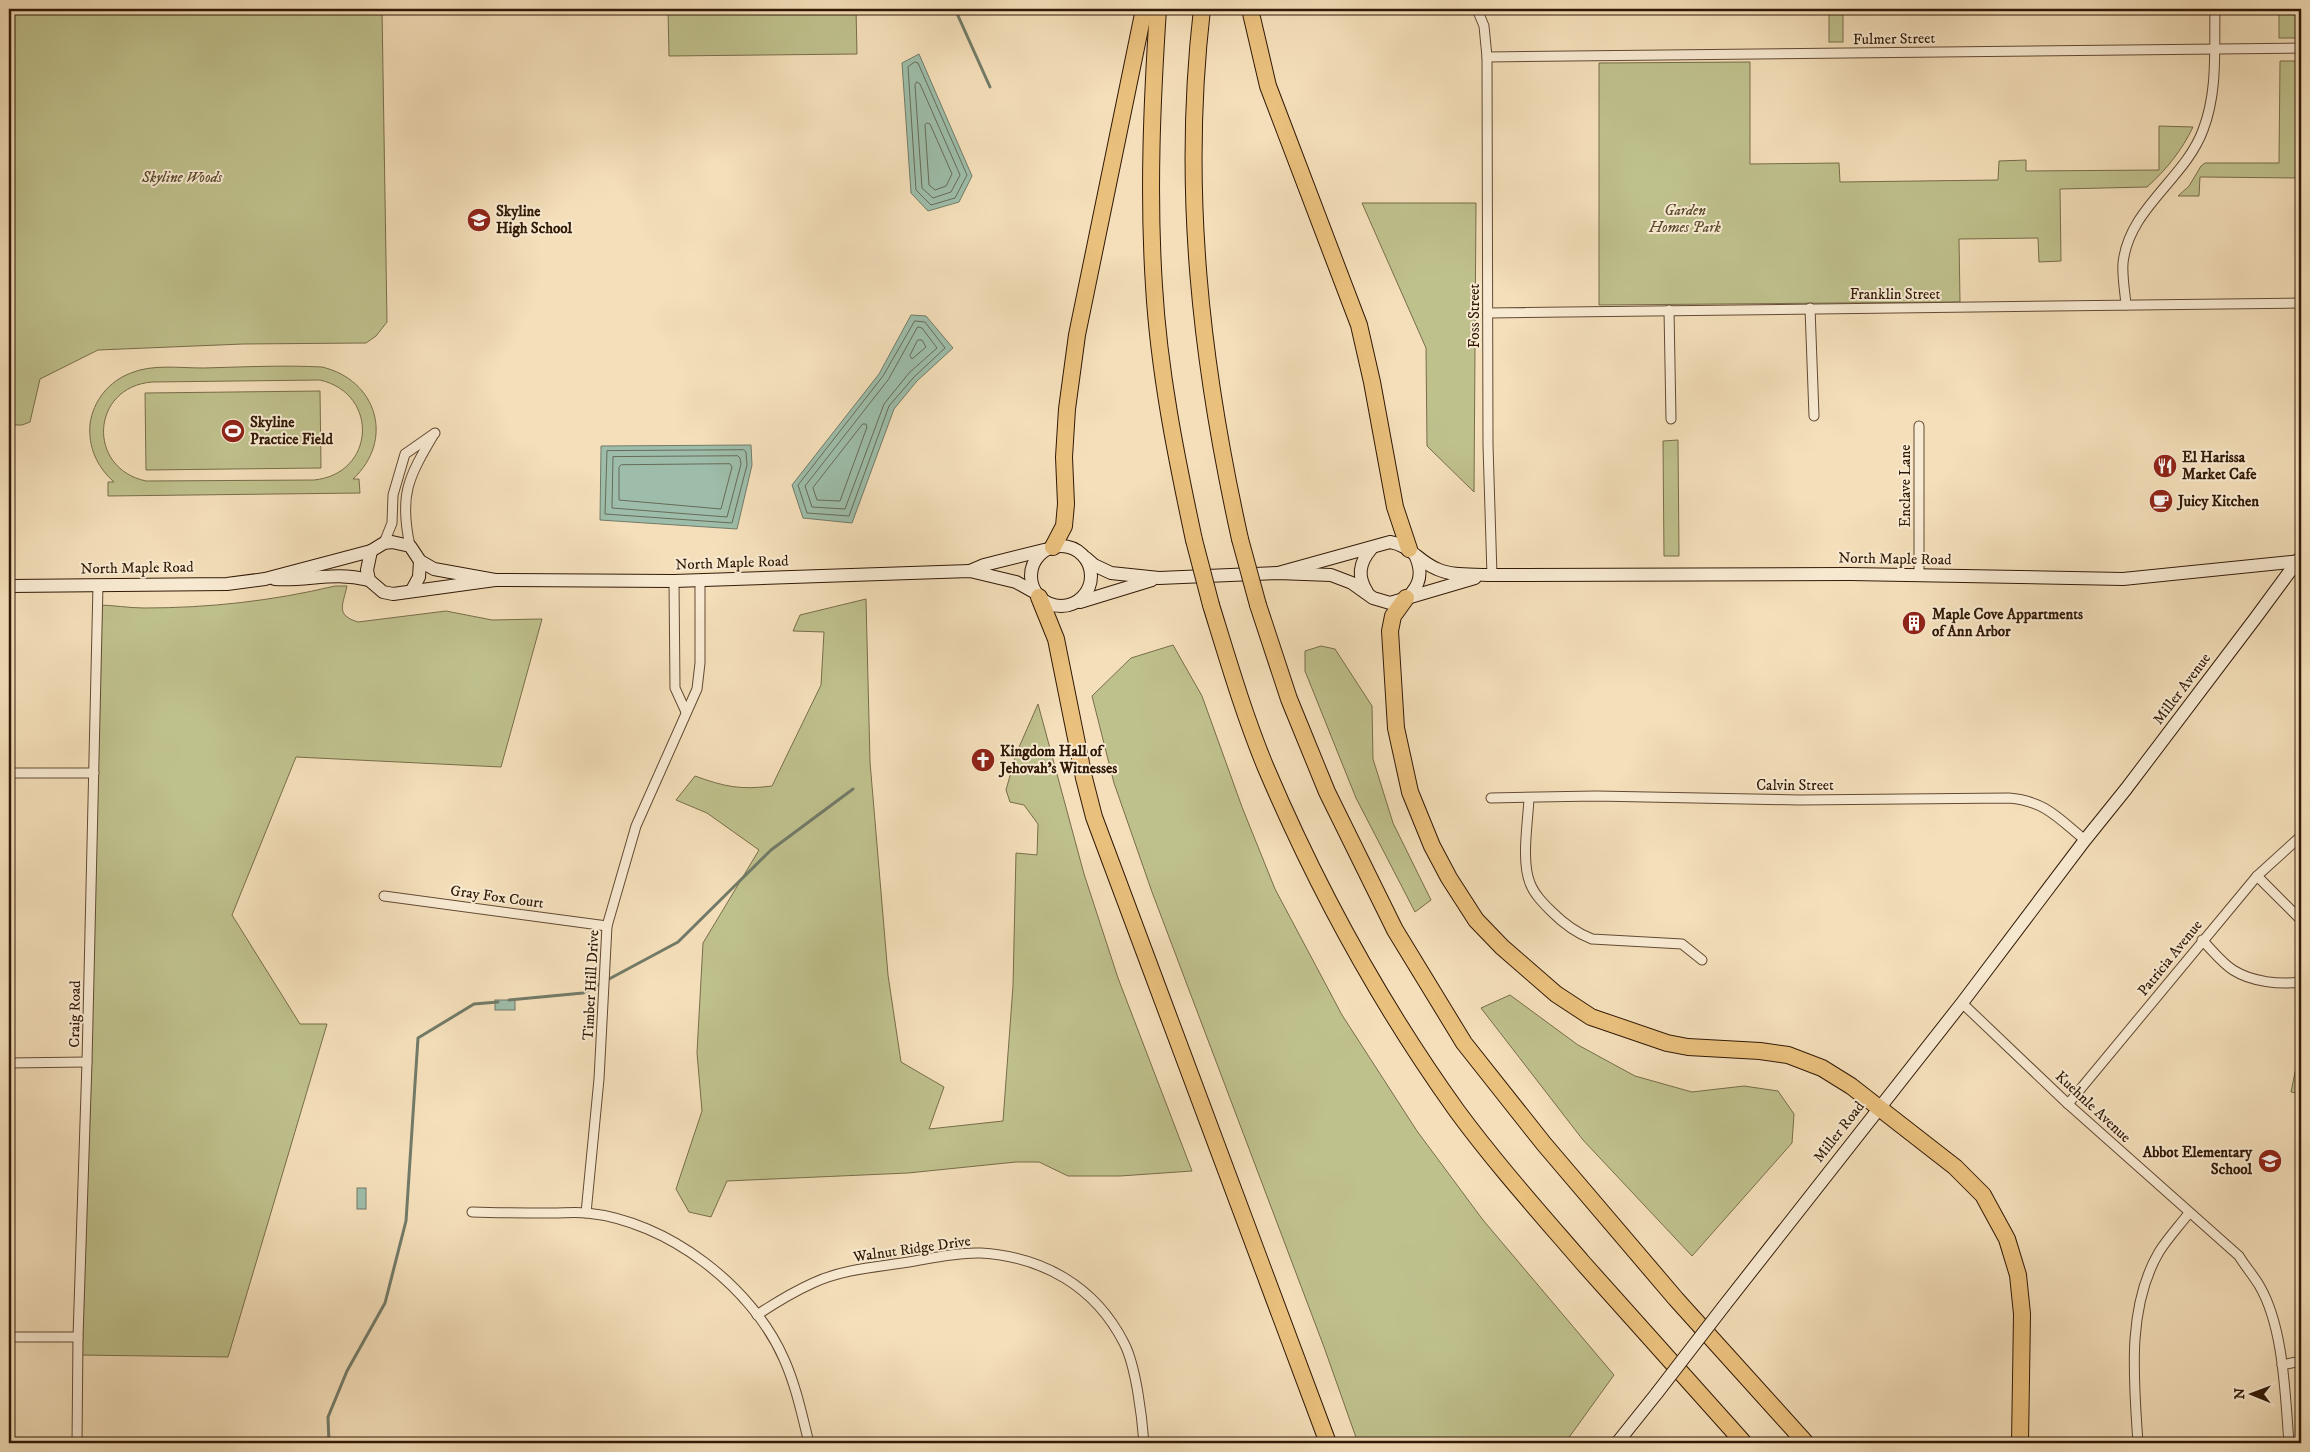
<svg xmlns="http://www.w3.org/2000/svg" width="2310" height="1452" font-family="'IM FELL DW Pica',serif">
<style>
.green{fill:#bfc18d;stroke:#786d4a;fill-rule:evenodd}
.water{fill:#9dbdaa;stroke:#727b68}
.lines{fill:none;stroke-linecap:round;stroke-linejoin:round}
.shore{stroke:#676b58;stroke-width:1}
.stream{stroke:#727b68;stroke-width:3}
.street-casing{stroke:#624a33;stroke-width:11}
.secondary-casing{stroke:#311906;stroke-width:14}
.highway-casing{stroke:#311906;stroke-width:18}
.street{stroke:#f8ead2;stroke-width:9}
.secondary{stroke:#f8ead2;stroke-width:12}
.highway{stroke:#eac07d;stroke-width:16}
.secondary-bridge-casing{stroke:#311906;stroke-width:14;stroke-linecap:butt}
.highway-bridge-casing{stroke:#311906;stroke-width:18;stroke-linecap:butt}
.secondary-bridge{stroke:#f8ead2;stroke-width:12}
.highway-bridge{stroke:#eac07d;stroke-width:16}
.labels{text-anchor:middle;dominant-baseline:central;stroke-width:4;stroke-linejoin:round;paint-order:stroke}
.street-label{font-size:15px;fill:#311906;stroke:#f8ead2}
.park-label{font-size:15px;font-style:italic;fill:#5c4b2e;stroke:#f8ead2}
.poi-label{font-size:15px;font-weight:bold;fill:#311906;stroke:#f8ead2;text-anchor:start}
</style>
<rect width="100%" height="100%" fill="#f4dfba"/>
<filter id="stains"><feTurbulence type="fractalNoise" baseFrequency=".004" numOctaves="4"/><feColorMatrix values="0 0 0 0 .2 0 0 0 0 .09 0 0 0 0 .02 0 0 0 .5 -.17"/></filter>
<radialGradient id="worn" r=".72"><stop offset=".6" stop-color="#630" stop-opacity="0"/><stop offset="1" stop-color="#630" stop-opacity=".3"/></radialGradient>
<g class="green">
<path d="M11,9H382L387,322L376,336L366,343L243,344L98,350L40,379L30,422L22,425H10L9,75L10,69L14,64C9,46 7,28 11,9Z"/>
<path d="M668,9H856L857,54L669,56Z"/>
<rect x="1829" y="9" width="14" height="33"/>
<rect x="2279" y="9" width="22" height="29"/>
<path d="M2280,61H2301V178L2200,177L2199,196H2178L2189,186L2201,166L2205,163H2279Z"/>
<path d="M1750,62V164L1839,163L1840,182L1998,180L1999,161L2026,160V171L2159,170V126L2193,127C2182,150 2167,169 2147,187L2060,189L2061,261L2039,262L2038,238L1959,239L1960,302L1599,305V63Z"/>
<path d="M1362,203H1476L1474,492L1427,446L1426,348Z"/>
<path d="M322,367C377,380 395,440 353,479H359L360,493L108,496V482H114C97,467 88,447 90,424C93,401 109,381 131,373C152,364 180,368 203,368C243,367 283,365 322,367ZM320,380C380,394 375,474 314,480L146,481C86,468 91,387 152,382Z"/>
<path d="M320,391L321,468L146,470L145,393Z"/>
<path d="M1678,440L1679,556H1664L1663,441Z"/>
<path d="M335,586H347C343,605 335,615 358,622L446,611L492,620L542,619L501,767L296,757L232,915L300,1024H327L228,1357L78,1355L98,605C113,605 128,608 144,608C209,608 272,601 335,586Z"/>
<path d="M866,599L870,762L888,975L901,1062L944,1087L929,1129L1003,1121L1013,986L1016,853L1037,855L1038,824L1024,805L1010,802L1006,790L1016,754L1038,704L1084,874L1118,978L1192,1171L1120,1176H1068L1039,1162H1016L908,1173L727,1181L711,1217L689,1212L676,1189L702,1111L697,1053L703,943L759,850L707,813L676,800L695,776C725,787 741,790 772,786L821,685L824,632L793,631L800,615Z"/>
<path d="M1173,645L1202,696L1242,807L1275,889L1342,1015L1417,1131L1483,1220L1614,1375L1565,1443H1358L1324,1347L1152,892L1114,783L1092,696L1131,658Z"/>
<path d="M1321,646L1335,649L1372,706L1373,759L1393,823L1431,900L1415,912L1356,798L1305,671V651Z"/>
<path d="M1510,995L1578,1045L1635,1076L1692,1092L1744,1086L1778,1091L1794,1114L1792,1143L1692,1256L1583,1140L1481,1008Z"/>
<path d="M2300,1048H2301V1094L2291,1092Z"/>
</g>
<g class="water">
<path d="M919,54L972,176L959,202L928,211L911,193L902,63Z"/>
<path d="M911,315L926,316L953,348L917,381L894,409L852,523L803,518L792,485L879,374Z"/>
<path d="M751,445L752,465L737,529L600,520L601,446Z"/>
<rect x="495" y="1000" width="20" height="10"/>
<rect x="357" y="1188" width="9" height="21"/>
</g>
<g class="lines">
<g class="shore">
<path d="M915,62L918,63L967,175L955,198L931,205L916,190L908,67Z"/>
<path d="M917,82L920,84L960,175L951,192L933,198L922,188L915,85Z"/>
<path d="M927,123L930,124L952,174L946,186L935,190L929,185L925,125Z"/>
<path d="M915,321L925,322L945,348L914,377L889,406L849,516L807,513L798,485L883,376Z"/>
<path d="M918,327L922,328L937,348L909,373L884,404L845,509L812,507L805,486L888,380Z"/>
<path d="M918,340H922L926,347L912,359L910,356Z"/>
<path d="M863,424H866L867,427L840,501L817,500L813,488Z"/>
<path d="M744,450L746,452L747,465L732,523L605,514L607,451Z"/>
<path d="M738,456L740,458L741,464L727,517L612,508L613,457Z"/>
<path d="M730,464L732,467L721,509L619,500V467L621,465Z"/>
</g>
<g class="stream">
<path d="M955,9L990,87"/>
<path d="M509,1000L583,993L678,942L771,850L853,789"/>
<path d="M329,1443L328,1417L347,1371L385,1303L406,1221L418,1038L474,1004L498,1002"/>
</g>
<g class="street-casing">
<g id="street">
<path d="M1477,9L1484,26L1487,57L1488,445L1492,575"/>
<path d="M1487,57L2301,48"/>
<path d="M2126,305C2125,292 2122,277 2123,263C2129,208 2185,179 2203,130C2218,91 2214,50 2215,9"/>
<path d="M1810,308L1814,416"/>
<path d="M1669,310L1671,419"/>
<path d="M1488,313L2301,303"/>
<path d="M1919,426V575"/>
<path d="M384,543L392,523L393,495L405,454L435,433"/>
<path d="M410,546C399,495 408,478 434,434"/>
<path d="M674,581L675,688L686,712"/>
<path d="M9,773H94"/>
<path d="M1491,798L1596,796L1799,800L2009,798C2045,801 2058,818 2085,840"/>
<path d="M1529,798C1528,822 1521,861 1530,883C1534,894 1543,903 1551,911C1563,923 1576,933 1592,939L1682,944L1702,960"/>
<path d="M2257,876L2301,920"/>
<path d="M384,896L607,926"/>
<path d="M2202,940C2212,950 2222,963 2233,970C2252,982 2280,985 2301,982"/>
<path d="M1962,1003L2068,1104L2239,1256C2245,1266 2253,1275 2259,1285C2284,1327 2285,1395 2289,1443"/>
<path d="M9,1063L87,1062"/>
<path d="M2068,1104L2257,876L2301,836"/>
<path d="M472,1212C499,1213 526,1213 552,1213C564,1213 576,1212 587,1213C667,1221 752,1286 784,1359C796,1386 802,1415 809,1443"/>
<path d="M586,1213L599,1079L607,926L636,826L697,689L700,663V580"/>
<path d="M757,1315C775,1303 793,1292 813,1283C843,1269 878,1267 909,1262C932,1258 957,1252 981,1253C1043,1257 1095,1286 1124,1343C1136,1366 1142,1417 1144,1443"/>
<path d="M9,1337H78"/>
<path d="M2282,1365L2301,1361"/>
<path d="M77,1443L78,1337L87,1062L98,585"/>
<path d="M2138,1443C2134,1382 2126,1308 2159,1252C2167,1239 2179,1226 2189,1213"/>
</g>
</g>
<g class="secondary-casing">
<g id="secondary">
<circle cx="1061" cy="576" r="30"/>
<path d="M1086,558L1094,565L1111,573L1159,578L1278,573L1331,575L1352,583L1373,598L1390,603L1475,578"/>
<path d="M970,571L984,565L1044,550"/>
<path d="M1278,573L1390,542C1410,545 1419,562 1437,569C1452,576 1471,574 1488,575L1850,574L2123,579L2301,561"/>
<path d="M275,579C310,581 333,571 369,580"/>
<path d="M495,580L434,569L420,561L410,546L392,542L384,543L371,551L367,570L369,580L383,592L393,594L495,580L674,581L970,571L1016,582L1036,593"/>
<path d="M9,586L227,584L265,579L371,551"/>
<path d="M412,590L419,577L420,561"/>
<path d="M1367,592C1357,576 1359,563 1371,549"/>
<path d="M1408,597C1420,585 1423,573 1416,557"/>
<path d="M1080,602L1152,580"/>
<path d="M1724,1306L1962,1003L2085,840L2126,789L2254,620L2299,559"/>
<path d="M1617,1443L1657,1393"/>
</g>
</g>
<g class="highway-casing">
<g id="highway">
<path d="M1158,9C1152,101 1148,193 1154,286C1159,372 1176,456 1194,540"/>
<path d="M1202,9C1181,190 1201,363 1240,539"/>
<path d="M1250,9L1268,86L1359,325L1372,382L1395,507L1409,549"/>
<path d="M1053,547L1064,526L1066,504L1064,457L1067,409L1077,335L1144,9"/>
<path d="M1039,597L1056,639L1084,778L1094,817L1328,1443"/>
<path d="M1406,598L1393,616L1390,631L1396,728L1410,792L1432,846L1449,878L1476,920L1502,947L1556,994L1591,1017L1667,1043L1688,1047L1760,1051L1788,1055L1822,1068L1851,1086L1955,1167L1983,1195L2007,1239L2018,1275L2022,1314L2020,1443"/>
<path d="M1211,605C1228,660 1244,715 1266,768C1317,888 1381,1005 1457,1111C1496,1164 1540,1213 1583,1263C1636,1323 1690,1383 1744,1443"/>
<path d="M1258,605L1289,699L1327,792L1395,930L1464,1043L1544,1144L1676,1299L1806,1443"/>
</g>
</g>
<use href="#street" class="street"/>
<use href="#secondary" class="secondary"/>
<use href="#highway" class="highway"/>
<g class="secondary-bridge-casing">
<path id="secondary-bridge" d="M1657,1393L1724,1306"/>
</g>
<g class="highway-bridge-casing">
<g id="highway-bridge">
<path d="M1240,539L1258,605"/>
<path d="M1194,540L1211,605"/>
</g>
</g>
<use href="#secondary-bridge" class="secondary-bridge"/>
<use href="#highway-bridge" class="highway-bridge"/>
</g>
<defs>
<g id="school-disc" transform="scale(1.25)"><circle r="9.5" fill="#8f2418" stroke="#f8ead2"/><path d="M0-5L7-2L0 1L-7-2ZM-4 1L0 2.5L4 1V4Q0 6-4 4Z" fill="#fff"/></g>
<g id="stadium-disc" transform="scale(1.25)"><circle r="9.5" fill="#8f2418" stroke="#f8ead2"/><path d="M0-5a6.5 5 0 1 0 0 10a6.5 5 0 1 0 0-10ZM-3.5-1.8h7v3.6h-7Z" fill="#fff"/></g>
<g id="restaurant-disc" transform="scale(1.25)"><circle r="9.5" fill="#8f2418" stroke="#f8ead2"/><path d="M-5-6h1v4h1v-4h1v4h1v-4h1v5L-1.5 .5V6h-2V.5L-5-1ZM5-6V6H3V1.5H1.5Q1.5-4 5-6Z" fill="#fff"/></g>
<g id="cafe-disc" transform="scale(1.25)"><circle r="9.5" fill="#8f2418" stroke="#f8ead2"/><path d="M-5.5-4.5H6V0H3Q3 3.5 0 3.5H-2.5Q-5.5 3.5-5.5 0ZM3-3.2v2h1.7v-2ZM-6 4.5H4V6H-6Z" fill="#fff"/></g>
<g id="building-disc" transform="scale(1.25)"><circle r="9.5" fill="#8f2418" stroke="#f8ead2"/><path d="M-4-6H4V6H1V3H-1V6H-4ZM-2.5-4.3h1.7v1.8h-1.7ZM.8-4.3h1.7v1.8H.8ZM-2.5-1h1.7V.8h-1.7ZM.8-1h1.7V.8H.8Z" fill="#fff"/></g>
<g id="church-disc" transform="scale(1.25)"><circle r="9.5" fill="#8f2418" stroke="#f8ead2"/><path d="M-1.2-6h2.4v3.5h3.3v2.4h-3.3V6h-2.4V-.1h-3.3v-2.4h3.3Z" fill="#fff"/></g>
</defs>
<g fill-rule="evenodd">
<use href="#school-disc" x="479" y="220"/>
<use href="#stadium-disc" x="233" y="431"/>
<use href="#restaurant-disc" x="2165" y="466"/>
<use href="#cafe-disc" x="2161" y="501"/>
<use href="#building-disc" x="1914" y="623"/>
<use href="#church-disc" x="983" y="760"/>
<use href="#school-disc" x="2270" y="1161"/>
</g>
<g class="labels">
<g class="street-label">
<text transform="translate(1894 39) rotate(-1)">Fulmer Street</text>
<text x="1895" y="294">Franklin Street</text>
<text transform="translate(1474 316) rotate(-90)">Foss Street</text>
<text transform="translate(1905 486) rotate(-90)">Enclave Lane</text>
<text transform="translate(1895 559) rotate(1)">North Maple Road</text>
<text transform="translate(732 563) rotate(-2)">North Maple Road</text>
<text transform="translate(137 568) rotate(-1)">North Maple Road</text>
<text transform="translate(2182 689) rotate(-53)">Miller Avenue</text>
<text x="1795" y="785">Calvin Street</text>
<text transform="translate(497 897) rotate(8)">Gray Fox Court</text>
<text transform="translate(2170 958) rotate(-51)">Patricia Avenue</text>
<text transform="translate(591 985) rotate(-87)">Timber Hill Drive</text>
<text transform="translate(75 1014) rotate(-89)">Craig Road</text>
<text transform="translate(2093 1107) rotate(43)">Kuehnle Avenue</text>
<text transform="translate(1839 1132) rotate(-52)">Miller Road</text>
<text transform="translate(912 1249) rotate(-8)">Walnut Ridge Drive</text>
</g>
<g class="park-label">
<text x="182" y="177">Skyline Woods</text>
<text x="1685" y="210">Garden<tspan x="1685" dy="17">Homes Park</tspan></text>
</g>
<g class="poi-label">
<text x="496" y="211">Skyline<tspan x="496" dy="17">High School</tspan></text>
<text x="250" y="422">Skyline<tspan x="250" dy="17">Practice Field</tspan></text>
<text x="2182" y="457">El Harissa<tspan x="2182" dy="17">Market Cafe</tspan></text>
<text x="2178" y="501">Juicy Kitchen</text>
<text x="1932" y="614">Maple Cove Appartments<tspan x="1932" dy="17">of Ann Arbor</tspan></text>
<text x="1000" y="751">Kingdom Hall of<tspan x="1000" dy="17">Jehovah's Witnesses</tspan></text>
<text x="2252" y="1152" text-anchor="end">Abbot Elementary<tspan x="2252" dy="17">School</tspan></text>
</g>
</g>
<rect width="2310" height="1452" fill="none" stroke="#f4dfba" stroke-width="30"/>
<rect x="10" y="10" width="2290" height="1432" fill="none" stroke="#311906" stroke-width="2.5"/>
<rect x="15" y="15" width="2280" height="1422" fill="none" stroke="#311906"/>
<g transform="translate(2252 1394) rotate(271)" stroke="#f8ead2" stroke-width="4" paint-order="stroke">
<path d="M0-4L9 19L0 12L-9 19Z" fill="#311906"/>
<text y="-8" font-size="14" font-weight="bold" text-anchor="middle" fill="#311906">N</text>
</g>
<rect width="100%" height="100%" filter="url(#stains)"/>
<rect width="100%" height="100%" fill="url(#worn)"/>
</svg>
